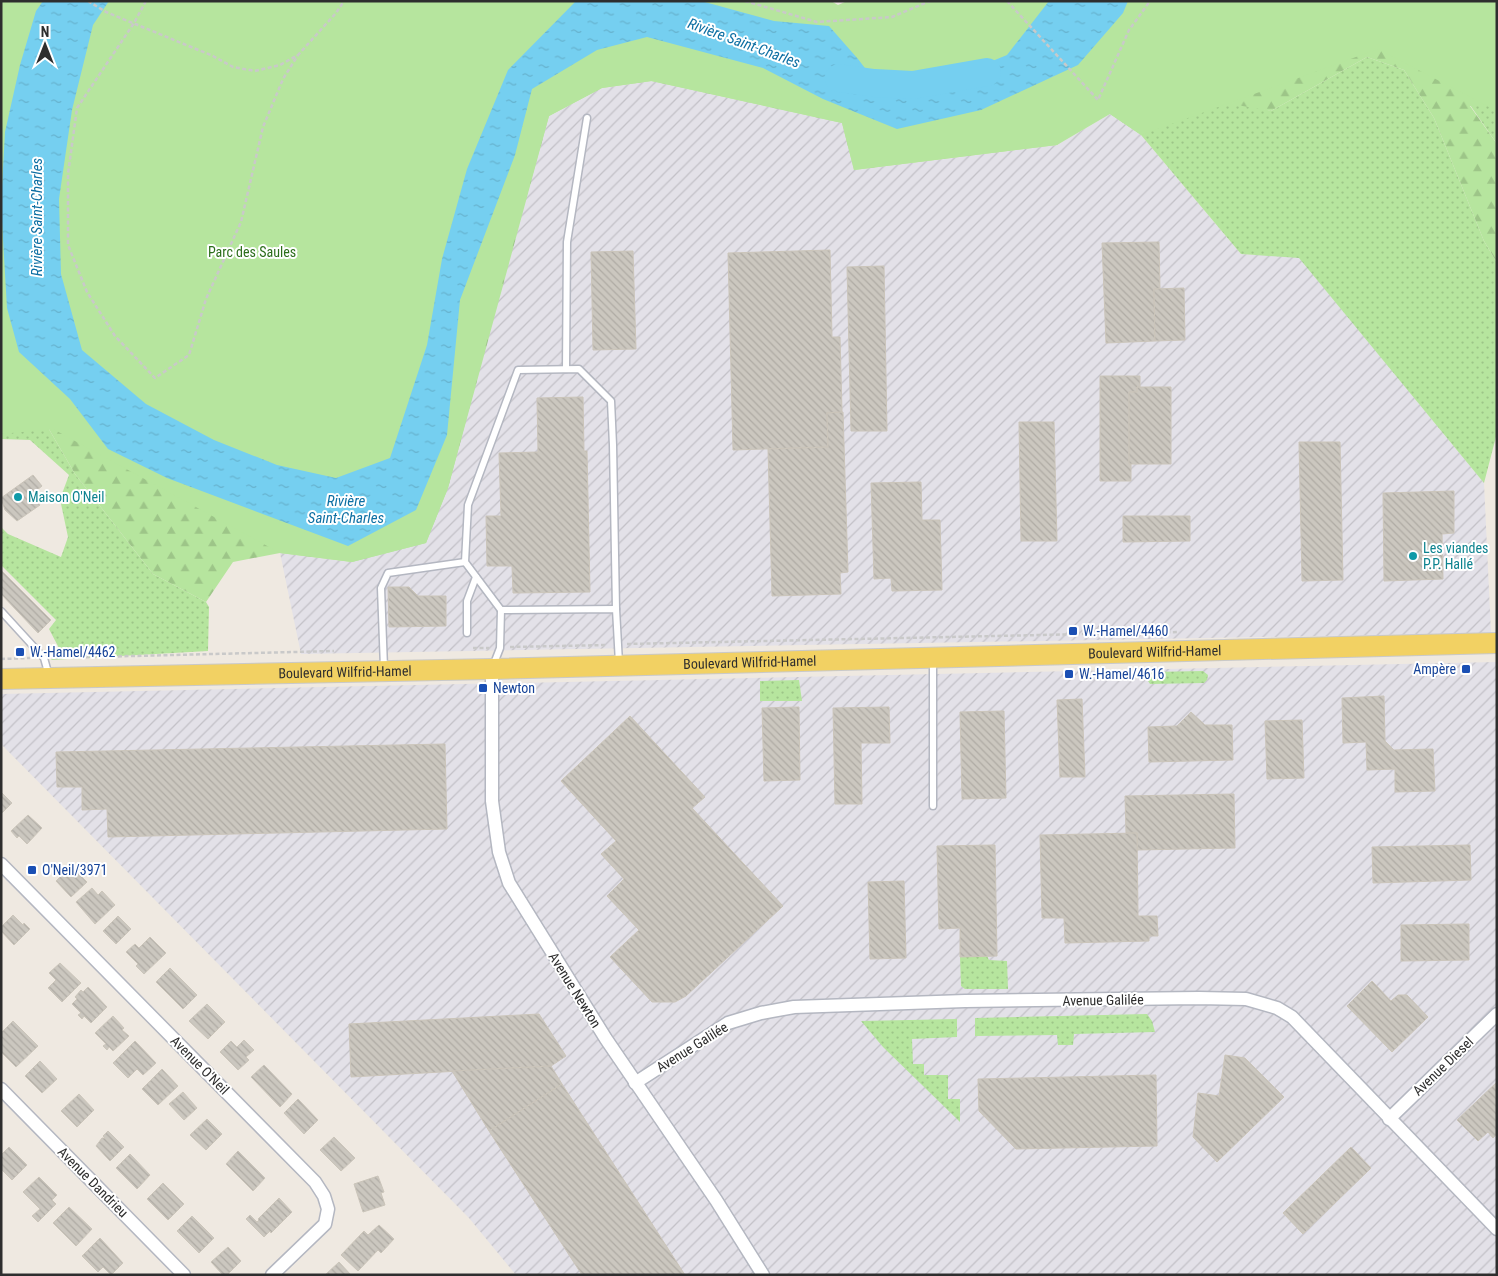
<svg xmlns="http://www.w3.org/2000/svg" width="1498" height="1276" font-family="'Roboto Condensed',sans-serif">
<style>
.industrial{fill:url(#industrial-furrows)}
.grass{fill:url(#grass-dots)}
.forest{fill:url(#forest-firs)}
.park{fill:#b6e59e}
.water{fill:url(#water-ripples)}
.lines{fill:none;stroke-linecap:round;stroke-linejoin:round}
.river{stroke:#75cff0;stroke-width:28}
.building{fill:url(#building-back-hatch);stroke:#cbc5ba}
.service-casing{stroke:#b4b7c1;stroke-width:9}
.minor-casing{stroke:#b4b7c1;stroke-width:15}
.primary-casing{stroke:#c9c9c9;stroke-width:22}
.path{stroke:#c9c9c9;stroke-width:2.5;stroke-dasharray:4 2.5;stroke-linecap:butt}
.service{stroke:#fff;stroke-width:6}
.minor{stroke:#fff;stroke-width:12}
.primary{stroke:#f2d163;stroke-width:20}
.culture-dot{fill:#0f9aa8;stroke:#fff;stroke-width:2}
.transit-dot{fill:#1a4fb4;stroke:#fff;stroke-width:2}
.labels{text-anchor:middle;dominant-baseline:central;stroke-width:4;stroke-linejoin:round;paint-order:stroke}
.park-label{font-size:14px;fill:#2c6e1b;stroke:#fff}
.culture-label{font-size:14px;fill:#0d838f;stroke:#fff;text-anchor:start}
.transit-label{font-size:14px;fill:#164399;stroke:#fff;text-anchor:start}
.street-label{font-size:14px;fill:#2e2e2e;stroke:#fff}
.water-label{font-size:15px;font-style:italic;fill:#0d6fa3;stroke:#fff}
</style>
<defs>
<pattern id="industrial-furrows" width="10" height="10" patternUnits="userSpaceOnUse" patternTransform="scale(1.25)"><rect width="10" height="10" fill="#e3e1e8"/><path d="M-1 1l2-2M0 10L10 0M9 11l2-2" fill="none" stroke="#c3c1c7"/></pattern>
<pattern id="grass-dots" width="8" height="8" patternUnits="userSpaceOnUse" patternTransform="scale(1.25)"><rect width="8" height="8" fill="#b6e59e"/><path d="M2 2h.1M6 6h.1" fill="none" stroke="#9dc588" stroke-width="1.8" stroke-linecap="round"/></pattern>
<pattern id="forest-firs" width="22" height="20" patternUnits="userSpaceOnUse" patternTransform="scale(1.25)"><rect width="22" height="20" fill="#b6e59e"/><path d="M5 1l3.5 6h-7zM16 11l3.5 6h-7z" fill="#9dc588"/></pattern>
<pattern id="water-ripples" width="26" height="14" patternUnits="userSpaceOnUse" patternTransform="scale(1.25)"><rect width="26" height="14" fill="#75cff0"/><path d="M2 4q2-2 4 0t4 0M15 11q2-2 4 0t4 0" fill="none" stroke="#66b2ce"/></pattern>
<pattern id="building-back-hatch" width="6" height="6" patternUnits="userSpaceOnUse" patternTransform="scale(1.25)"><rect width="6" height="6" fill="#cbc7bf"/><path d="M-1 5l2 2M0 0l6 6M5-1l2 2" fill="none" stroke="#afaba4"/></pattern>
</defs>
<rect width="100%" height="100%" fill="#efe9e1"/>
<g class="industrial">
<path d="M652,81L842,123L854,170L1057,145L1110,114L1141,135L1241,254L1299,257L1484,483L1491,633L301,654L280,553L352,562L501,288L549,116L602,88Z"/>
<path d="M1497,662V1275H516L469,1218L1,744V694Z"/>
</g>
<g class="grass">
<path d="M1367,57L1404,70L1434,118L1484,241L1497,263V433L1484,483L1299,258L1241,254L1141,135L1110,114L1145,76L1271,111Z"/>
<path d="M1470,105H1493L1497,106V144Z"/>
<path d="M1,405L46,424L75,474L153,574L206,602L209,607L208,651L51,660L60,650L49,629L56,620L1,565V527L8,534L61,557L68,537L60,499L69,475L30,440L1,439Z"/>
<path d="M1203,671L1208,675L1207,680L1204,683L1150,684L1148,681L1150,672Z"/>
<path d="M799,680L802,701H760V681Z"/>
<path d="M987,956L989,960L1007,961L1008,989H965L961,986L960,957Z"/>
<path d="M1147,1014L1152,1021L1155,1032L1074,1034L1073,1045H1058L1057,1035L975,1036V1018Z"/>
<path d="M957,1019V1037L912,1039L913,1064H924V1075H948V1099H960V1122L883,1047L861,1021Z"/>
</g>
<path class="forest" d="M1497,1L1493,105L1470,106L1497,144V263L1484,241L1434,118L1404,70L1367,57L1271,111L1220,102L1145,76L1057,145L854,170L842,123L651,81L602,88L549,116L448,488L426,543L352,562L280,553L233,562L206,602L153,574L75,474L46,424L1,18L531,89Z"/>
<path class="park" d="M1,1H831L838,5L847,1H1497V111L1378,49L1141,135L1110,114L1057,145L854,170L842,123L652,81L602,88L549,116L501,288L448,488L426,543L352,562L280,553L53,429L1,434Z"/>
<path class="water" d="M43,1H109L93,25L72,110L59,199L61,274L82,350L146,404L214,440L277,465L336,478L390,458L427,345L442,259L467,169L508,70L576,1H701L774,21L829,26L858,59L880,88L941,82L1007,55L1049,1H1128L1123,13L1078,65L981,110L897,129L823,99L763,68L647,37L597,50L532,89L515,155L460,300L447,435L416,510L348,546L167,478L108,449L70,399L19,352L7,308L1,205L5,132L20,65L36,11Z"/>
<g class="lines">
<path class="river" d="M839,78L874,83L913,85L987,72"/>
</g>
<g class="building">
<path d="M1159,242L1160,289H1154L1155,341L1106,343L1102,243Z"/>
<path d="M830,250L832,337H840L842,412L827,413L828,447L733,450L728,253Z"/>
<path d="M633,251L636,349L593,350L591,252Z"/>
<path d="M884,266L887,431H851L847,267Z"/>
<path d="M1184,288L1185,340L1155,341L1154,289Z"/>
<path d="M1100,376H1140V387H1137V392H1129V464H1131V481H1100Z"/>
<path d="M1137,387H1171V464H1129V392H1137Z"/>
<path d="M583,397L584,451H587L590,592L513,593L512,566H487L486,516H501L499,453L538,452L537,398Z"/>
<path d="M843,412L848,572L840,573L841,594L772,596L768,449L828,447L827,413Z"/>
<path d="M1019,422H1054L1057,541H1021Z"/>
<path d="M1299,442H1340L1343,580L1302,581Z"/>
<path d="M33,475L42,486L31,495L40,505L17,521L5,510L1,498Z"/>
<path d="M921,482L922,520H940L942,590L892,591L891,578L874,579L871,483Z"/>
<path d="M1454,491V533L1442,534L1443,579L1384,581L1383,493Z"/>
<path d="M1123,516H1190V541L1123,542Z"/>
<path d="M1,570L51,620L38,633L1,594Z"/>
<path d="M388,587H409L418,596H446V626L389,627Z"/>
<path d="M1384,696L1385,741L1394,750L1433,749L1435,791L1395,792V769L1367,770L1366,742L1343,743L1342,698Z"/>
<path d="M1082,699L1085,777H1060L1057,700Z"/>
<path d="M799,707L800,780L764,781L762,708Z"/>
<path d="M889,707L890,743H861L862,804H835L833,708Z"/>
<path d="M1004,711L1006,798L962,799L960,712Z"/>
<path d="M1191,712L1205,725H1232L1233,760L1149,762L1148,727L1177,726Z"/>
<path d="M630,716L705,797L692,808L783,906L686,996L675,1002H652L610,957L639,930L607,896L624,879L601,854L616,841L561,781Z"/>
<path d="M1302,720L1304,778L1267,779L1265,721Z"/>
<path d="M445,744L447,829L108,837L107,809L82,810V787H57L56,752Z"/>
<path d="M1,792L12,803L1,814Z"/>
<path d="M1234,794L1235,848L1137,850V833H1126L1125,796Z"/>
<path d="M28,815L42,828L27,844L19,836L17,838L11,831Z"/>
<path d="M1137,833L1138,916H1157L1158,936H1149V941L1065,943L1064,918H1042L1040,835Z"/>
<path d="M995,845L997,956L960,957V928L939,929L937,846Z"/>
<path d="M1470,845L1471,880L1373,883L1372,847Z"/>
<path d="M71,866L87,882L71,897L56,881Z"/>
<path d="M904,881L906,958L870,959L868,882Z"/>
<path d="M92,888L98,895L102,891L115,905L95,924L76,902Z"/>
<path d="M13,915L23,925L24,923L30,929L14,945L1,931V927Z"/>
<path d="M118,916L131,929L116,944L103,931Z"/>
<path d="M1469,924V960L1401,961V925Z"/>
<path d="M150,937L166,953L144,974L136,966L138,964L126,952L135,944L139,948Z"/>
<path d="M60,963L81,983L62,1002L48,988L56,980L49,973Z"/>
<path d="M170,968L197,995L183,1009L156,982Z"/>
<path d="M1372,981L1391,1001L1398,995H1407L1428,1017L1392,1052L1347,1006Z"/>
<path d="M88,987L107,1007L91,1023L84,1016L82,1019L78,1015L81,1013L72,1004L77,999L75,997L81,990L83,992Z"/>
<path d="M207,1004L225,1022L208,1039L189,1021Z"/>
<path d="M539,1014L566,1056L551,1066L351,1077L349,1024Z"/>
<path d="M113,1016L124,1028L122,1030L129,1036L113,1051L109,1047L107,1050L103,1046L106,1044L95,1033Z"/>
<path d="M13,1021L38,1046L16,1067L1,1052V1033Z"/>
<path d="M244,1040L254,1050L246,1057L249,1060L238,1070L220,1052L231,1041L237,1047Z"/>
<path d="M135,1041L156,1063L143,1075L137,1069L128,1078L113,1063Z"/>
<path d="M1225,1055L1245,1058L1284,1097L1217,1162L1193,1137L1198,1093L1219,1096Z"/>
<path d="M40,1061L57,1079L42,1093L25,1076Z"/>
<path d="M264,1065L292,1094L280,1107L251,1077Z"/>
<path d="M551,1066L562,1084L489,1131L452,1071Z"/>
<path d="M162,1069L178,1086L158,1105L142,1089Z"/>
<path d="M1156,1075L1157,1146L1016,1149L979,1111L978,1079Z"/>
<path d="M1497,1082V1134L1493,1138L1488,1132L1478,1141L1457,1120Z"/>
<path d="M562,1084L685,1275H582L489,1131Z"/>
<path d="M183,1092L197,1108L184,1120L169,1104Z"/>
<path d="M79,1094L94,1110L77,1127L61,1111Z"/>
<path d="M298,1099L318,1120L304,1134L284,1113Z"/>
<path d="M207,1119L222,1134L206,1150L190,1135Z"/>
<path d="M108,1131L124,1147L110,1161L96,1146L102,1138H105L103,1136Z"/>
<path d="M334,1137L355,1158L341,1171L320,1150Z"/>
<path d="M9,1147L27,1165L12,1180L1,1169V1155Z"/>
<path d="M1351,1147L1371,1168L1303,1234L1283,1213Z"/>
<path d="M238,1151L265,1178L253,1191L226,1164Z"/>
<path d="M130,1154L150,1175L137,1189L116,1168Z"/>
<path d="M378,1176L384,1192L381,1193L385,1205L363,1212L354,1184Z"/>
<path d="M39,1177L57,1195L52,1200L56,1204L38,1222L32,1216L40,1209L23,1192Z"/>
<path d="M163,1183L184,1204L168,1220L147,1199Z"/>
<path d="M279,1198L292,1212L271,1233L270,1231L264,1237L246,1219L250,1215L257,1222L259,1220L258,1219Z"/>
<path d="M69,1207L92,1229L76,1246L53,1223Z"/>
<path d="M192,1216L214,1238L199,1253L177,1231Z"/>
<path d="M379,1225L394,1239L381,1253L378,1250L358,1271L341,1255L364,1231L368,1235Z"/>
<path d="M100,1238L123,1263L111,1275L103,1267L98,1272L82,1256Z"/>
<path d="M228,1247L241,1261L227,1275H223L211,1262Z"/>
<path d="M339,1262L351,1275H325Z"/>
</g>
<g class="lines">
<g class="service-casing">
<g id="service">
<path d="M566,369L567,242L587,118"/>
<path d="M501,610L465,562L468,505L518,370L579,369L611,401L613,445L616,609"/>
<path d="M1,611L44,658L49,676"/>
<path d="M467,633V601L476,577"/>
<path d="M493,666L500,648L501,610L616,609L619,663"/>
<path d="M384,668L381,588L388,573L465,562"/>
<path d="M933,806V661"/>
</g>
</g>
<g class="minor-casing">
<g id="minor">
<path d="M492,669V801L499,852L509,883L606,1039L716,1200L763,1275"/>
<path d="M1,864L315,1182L324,1196L328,1209L325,1224L272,1275"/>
<path d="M635,1083L728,1023L761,1013L794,1007L965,1001L1199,998L1246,999L1277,1008L1292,1017L1497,1229"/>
<path d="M1,1089L184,1275"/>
<path d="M1389,1119L1497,1014"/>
</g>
</g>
<g class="primary-casing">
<g id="primary">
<path id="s1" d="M1,679L492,669L1497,643"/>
</g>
</g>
<g class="path">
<path d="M88,1L106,12L213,56L233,67L255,71L280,65L298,55L336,13L344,1"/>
<path d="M146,1L134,23L77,108L68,174V245L87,292L115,336L155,378L189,355L206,299L241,222L263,127L283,79L298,55"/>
<path d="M745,1L817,22L892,17L930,1"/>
<path d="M1007,1L1098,100L1129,30L1150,1"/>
<path d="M627,644L1179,632"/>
<path d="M510,647L607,645"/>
<path d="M473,648H489"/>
<path d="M53,658L334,651"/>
<path d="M1,659L30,658"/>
</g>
<use href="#service" class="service"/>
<use href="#minor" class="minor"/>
<use href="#primary" class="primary"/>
</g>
<g class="culture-dot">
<circle cx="18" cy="497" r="5"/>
<circle cx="1413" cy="556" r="5"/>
</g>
<g class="transit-dot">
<rect x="1068" y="626" width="10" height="10" rx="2.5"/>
<rect x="15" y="647" width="10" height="10" rx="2.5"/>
<rect x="1461" y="664" width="10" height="10" rx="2.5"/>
<rect x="1064" y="669" width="10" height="10" rx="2.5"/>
<rect x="478" y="683" width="10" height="10" rx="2.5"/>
<rect x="27" y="865" width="10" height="10" rx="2.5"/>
</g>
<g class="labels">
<g class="park-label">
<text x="252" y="252">Parc des Saules</text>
</g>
<g class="culture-label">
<text x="28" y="497">Maison O'Neil</text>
<text x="1423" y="548">Les viandes<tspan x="1423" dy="16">P.P. Hallé</tspan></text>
</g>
<g class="transit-label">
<text x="1083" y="631">W.-Hamel/4460</text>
<text x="30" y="652">W.-Hamel/4462</text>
<text x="1456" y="669" text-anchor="end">Ampère</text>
<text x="1079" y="674">W.-Hamel/4616</text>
<text x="493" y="688">Newton</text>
<text x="42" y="870">O'Neil/3971</text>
</g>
<g class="street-label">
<text stroke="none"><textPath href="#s1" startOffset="1154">Boulevard Wilfrid-Hamel</textPath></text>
<text stroke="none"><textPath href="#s1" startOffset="749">Boulevard Wilfrid-Hamel</textPath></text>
<text stroke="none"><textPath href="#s1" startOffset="344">Boulevard Wilfrid-Hamel</textPath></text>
<text transform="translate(575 990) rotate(58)">Avenue Newton</text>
<text transform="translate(1103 1000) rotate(-1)">Avenue Galilée</text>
<text transform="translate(692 1047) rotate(-32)">Avenue Galilée</text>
<text transform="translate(200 1065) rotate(45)">Avenue O'Neil</text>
<text transform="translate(1443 1066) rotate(-44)">Avenue Diesel</text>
<text transform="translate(93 1182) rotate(45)">Avenue Dandrieu</text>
</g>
<g class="water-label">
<text transform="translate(744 43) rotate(20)">Rivière Saint-Charles</text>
<text transform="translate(37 217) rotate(-90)">Rivière Saint-Charles</text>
<text x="346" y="501">Rivière<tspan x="346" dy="17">Saint-Charles</tspan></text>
</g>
</g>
<rect width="1498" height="1276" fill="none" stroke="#2e2e2e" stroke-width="5"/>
<g transform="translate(45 45)" stroke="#ffffff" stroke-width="4" paint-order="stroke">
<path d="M0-4L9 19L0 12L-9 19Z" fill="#2e2e2e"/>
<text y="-8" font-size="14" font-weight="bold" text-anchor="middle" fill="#2e2e2e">N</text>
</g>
</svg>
